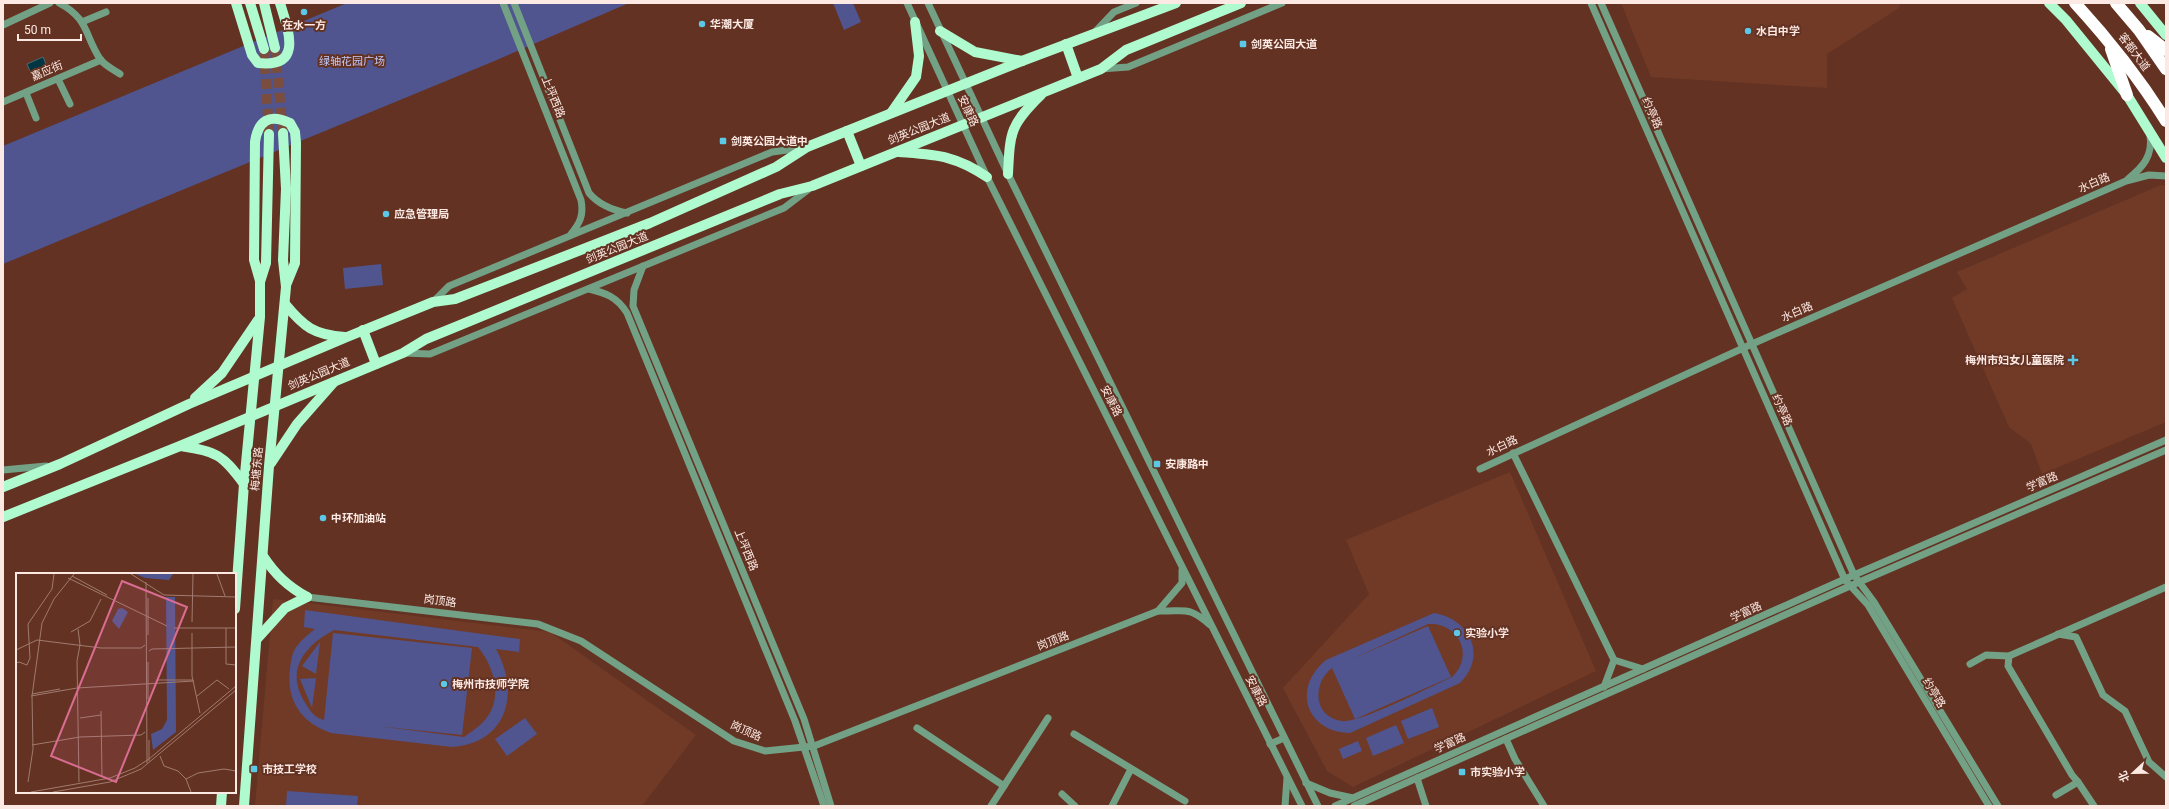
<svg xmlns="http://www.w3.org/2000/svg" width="2169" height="809" font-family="Roboto,'Noto Sans SC',sans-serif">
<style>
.built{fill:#713a27}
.green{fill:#50558f;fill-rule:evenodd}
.water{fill:#003542;stroke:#4c6b72}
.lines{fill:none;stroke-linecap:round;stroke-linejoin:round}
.major-tunnel{stroke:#7a4d3f;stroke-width:10;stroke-dasharray:10 5;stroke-linecap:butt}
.minor{stroke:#73a186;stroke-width:7}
.major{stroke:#affbcf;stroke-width:10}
.highway{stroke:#fff;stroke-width:12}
.poi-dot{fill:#5ac8e6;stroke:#633222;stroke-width:1.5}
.labels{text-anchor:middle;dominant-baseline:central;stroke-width:4;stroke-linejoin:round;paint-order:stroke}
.poi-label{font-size:11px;font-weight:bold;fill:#fce9e3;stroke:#633222;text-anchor:start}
.street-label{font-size:11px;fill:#fce9e3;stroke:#633222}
.park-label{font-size:11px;fill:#c2c9fa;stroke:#633222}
.inset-road{fill:none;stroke:#a07b6f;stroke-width:1}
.view{fill:#d96c91;fill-opacity:0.15;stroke:#d96c91;stroke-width:2}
.inset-edge{fill:none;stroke:#fce9e3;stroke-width:2}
</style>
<rect width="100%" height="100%" fill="#633222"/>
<g class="built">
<path d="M1621,3H1900L1899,8L1827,54V88L1651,77Z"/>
<path d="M2161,185L2166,186V422L2042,474L2031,444L2009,427L1952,298L1967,289L1957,272Z"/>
<path d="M1510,472L1596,671L1353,787L1327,771L1283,688L1369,594L1346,540Z"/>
<path d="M273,599L550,632L696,735L642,806H255Z"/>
</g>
<g class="green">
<path d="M347,3H629L492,62L3,264V146Z"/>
<path d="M833,3H853L861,22L844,30Z"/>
<path d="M381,264L383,285L345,289L343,268Z"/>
<path d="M305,610L520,639L519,652L496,649C520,693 508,743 452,747L331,733C301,723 286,700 290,669C291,661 292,652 297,646C302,639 309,634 315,629L304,627ZM334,630L478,647C492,664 501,690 491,711C485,723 474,730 464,737L377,726L462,735L472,648L333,633L324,720C316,719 310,711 306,704C284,671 304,646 334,630Z"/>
<path d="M1434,613C1470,619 1488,656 1460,683L1350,733C1307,732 1291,689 1326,660ZM1428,624C1459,622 1475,656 1452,677C1432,686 1358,724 1342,721C1313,717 1312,683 1332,668L1355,719L1451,677L1428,626L1352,659Z"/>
<path d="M320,642L316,674L302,666Z"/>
<path d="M316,678L312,708L300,679Z"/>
<path d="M1432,708L1439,727L1408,739L1401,721Z"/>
<path d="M525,718L537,734L507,756L495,739Z"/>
<path d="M1396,725L1404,743L1373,756L1366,738Z"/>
<path d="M1358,741L1362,751L1343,759L1339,749Z"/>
<path d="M287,791L358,796L357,806H286Z"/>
</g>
<path class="water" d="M43,57L48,69L32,76L27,64Z"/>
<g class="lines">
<g class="major-tunnel">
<path d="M275,48L283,133"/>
<path d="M264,49L269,134"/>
</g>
<g class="minor">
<path d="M59,3C89,19 84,34 100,59C104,65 114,70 120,74"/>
<path d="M503,3L581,200C584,215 580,223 571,234"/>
<path d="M514,3L589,193C599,205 612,210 627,213"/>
<path d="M907,3L987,177L1302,806"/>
<path d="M928,3L1008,174L1318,806"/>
<path d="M1591,3L1845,580L1868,605L1989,806"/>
<path d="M1601,3L1854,575L1874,602L1998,806"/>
<path d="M82,22L106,12"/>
<path d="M3,25L50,3"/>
<path d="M1094,33L1114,12L1136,3"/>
<path d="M1101,69L1128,67L1282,3"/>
<path d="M58,79L70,104"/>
<path d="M26,93L36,118"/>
<path d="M3,102L101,60"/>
<path d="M2128,179C2143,167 2153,156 2150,135"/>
<path d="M643,266L634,290L633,306L804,719L831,806"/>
<path d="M589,289C606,293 617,297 627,313L795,721L824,806"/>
<path d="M433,302L449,286L772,152L803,148"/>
<path d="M403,353L430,354L784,208L809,189"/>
<path d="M1513,453L1614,660L1643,669"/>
<path d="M1480,469L1752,344L2126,181L2149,175L2166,176"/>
<path d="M3,470L46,466"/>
<path d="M307,597L538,624L581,641L734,741L765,751L814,746L1158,611C1184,612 1188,605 1210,625"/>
<path d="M1158,611L1182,583V570"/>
<path d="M2058,634L2076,637L2103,695L2125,711L2149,762L2166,777"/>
<path d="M1970,664L1986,655L2009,656"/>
<path d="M1604,687L1614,660"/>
<path d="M917,728L1004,786"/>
<path d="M1074,734L1185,801"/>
<path d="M1506,739L1515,759L1544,806"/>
<path d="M1270,744L1284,738"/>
<path d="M1417,778L1426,806"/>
<path d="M2078,782L2094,806"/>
<path d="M1306,783L1330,793L1353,798"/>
<path d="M1062,794L1075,806"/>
<path d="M2056,795L2078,782L2072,775L2008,666L2009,656L2166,587"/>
<path d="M991,806L1048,718"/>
<path d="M1112,806L1131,769"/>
<path d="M1285,806L1287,778"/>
<path d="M1335,806L1854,575L2166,440"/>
<path d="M1354,806L1850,586L2166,450"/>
</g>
<g class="major">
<path d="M236,3L252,55L258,63C304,68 288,30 280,3"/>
<path d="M250,3L264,49"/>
<path d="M264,3L275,48"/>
<path d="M2049,3L2066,20L2127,95L2166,158"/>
<path d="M2140,3L2166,35"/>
<path d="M940,31L975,52L1022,61"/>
<path d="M1066,44L1078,78"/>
<path d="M891,113L916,77L919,56L915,22"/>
<path d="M847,131L861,166"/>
<path d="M899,152C936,155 955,155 987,177"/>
<path d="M1008,174C1010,132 1010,125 1041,95"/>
<path d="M260,281L254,260L255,142C258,121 269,113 290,123L295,132L296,143L295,263L286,285"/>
<path d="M285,304C304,327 314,335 345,337"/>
<path d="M363,330L376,364"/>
<path d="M195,398L222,373L258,320"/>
<path d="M181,446C217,452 222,454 244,484"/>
<path d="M271,463L297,424L334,382"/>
<path d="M3,487L60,464L189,404L347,337L433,302L455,299L650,223L776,167L807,147L1022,61L1176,3"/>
<path d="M3,517L180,446L403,353L426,339L780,194L812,186L1101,69L1126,50L1241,3"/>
<path d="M263,556C275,574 287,586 307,597"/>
<path d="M235,609L244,484L260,317V282L266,263L269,134"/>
<path d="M257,639L285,608L307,597"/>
<path d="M221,806L222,792"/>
<path d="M244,806L269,466L286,287L283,260L286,189L283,133"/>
</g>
<g class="highway">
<path d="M2075,3C2109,40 2139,78 2166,121"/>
<path d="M2116,3L2139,30L2166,69"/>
<path d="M2148,36L2166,50"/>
<path d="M2111,49L2127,95"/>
</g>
</g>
<g class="poi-dot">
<circle cx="304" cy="12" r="4"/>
<circle cx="702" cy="24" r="4"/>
<circle cx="1748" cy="31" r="4"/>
<rect x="1239" y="40" width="8" height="8" rx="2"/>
<rect x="719" y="137" width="8" height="8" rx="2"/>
<circle cx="386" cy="214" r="4"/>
<path d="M2071 354h4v4h4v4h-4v4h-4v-4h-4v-4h4z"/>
<rect x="1153" y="460" width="8" height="8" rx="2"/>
<circle cx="323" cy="518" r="4"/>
<circle cx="1457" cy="633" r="4"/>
<circle cx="444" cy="684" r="4"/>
<rect x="250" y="765" width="8" height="8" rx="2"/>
<rect x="1458" y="768" width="8" height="8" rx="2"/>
</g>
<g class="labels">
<g class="poi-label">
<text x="710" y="24">华潮大厦</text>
<text x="304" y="25" text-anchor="middle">在水一方</text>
<text x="1756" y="31">水白中学</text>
<text x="1251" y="44">剑英公园大道</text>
<text x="731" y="141">剑英公园大道中</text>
<text x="394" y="214">应急管理局</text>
<text x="2064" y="360" text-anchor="end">梅州市妇女儿童医院</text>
<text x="1165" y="464">安康路中</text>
<text x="331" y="518">中环加油站</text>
<text x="1465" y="633">实验小学</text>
<text x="452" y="684">梅州市技师学院</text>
<text x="262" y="769">市技工学校</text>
<text x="1470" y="772">市实验小学</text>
</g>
<g class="street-label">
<text transform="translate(2134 52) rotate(53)">客都大道</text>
<text transform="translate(47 71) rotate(-23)">嘉应街</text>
<text transform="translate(553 97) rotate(68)">上坪西路</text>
<text transform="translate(968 111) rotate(65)">安康路</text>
<text transform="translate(1652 113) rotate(66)">约亭路</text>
<text transform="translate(919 129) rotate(-22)">剑英公园大道</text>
<text transform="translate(2094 183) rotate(-23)">水白路</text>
<text transform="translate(617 248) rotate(-22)">剑英公园大道</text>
<text transform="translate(1797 312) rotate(-23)">水白路</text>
<text transform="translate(319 374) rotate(-23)">剑英公园大道</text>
<text transform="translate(1111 401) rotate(63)">安康路</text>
<text transform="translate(1782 410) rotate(66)">约亭路</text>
<text transform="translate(1502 446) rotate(-25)">水白路</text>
<text transform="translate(257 469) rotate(-85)">梅塘东路</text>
<text transform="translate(2042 482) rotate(-23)">学富路</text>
<text transform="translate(746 550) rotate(68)">上坪西路</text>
<text transform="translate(440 601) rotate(7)">岗顶路</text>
<text transform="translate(1746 612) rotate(-24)">学富路</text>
<text transform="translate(1053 641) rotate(-21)">岗顶路</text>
<text transform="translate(1256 691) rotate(63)">安康路</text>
<text transform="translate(1934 693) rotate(59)">约亭路</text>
<text transform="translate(746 731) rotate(24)">岗顶路</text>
<text transform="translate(1450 743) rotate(-24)">学富路</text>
</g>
<g class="park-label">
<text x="352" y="61">绿轴花园广场</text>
</g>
</g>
<g transform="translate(16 573)">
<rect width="220" height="220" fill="#633222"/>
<path d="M120,1H157L153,7L129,5ZM150,24H159L160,159L137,177L135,161L146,156L151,147ZM106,35L112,39L103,56L96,48L102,36Z" fill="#50558f"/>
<path class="inset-road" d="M115,1L148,22L220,24M201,1L209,23M56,3L91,22M52,5L151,53M130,9L131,190M132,25V62M176,49L177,1M158,55H220M210,55V91L220,92M62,56L64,72L61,88L63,209M55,59L74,48L85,26M176,60V103L184,140M0,77L21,67L85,75H125L129,72M133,78L136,76L220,74M132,89V126M0,90L3,89L11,92L14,85L12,51L36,16L38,1M141,107H177M16,121L44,116M15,123L61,115L178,108M181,123L201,107L213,116M85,138L86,204M64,145L85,142M133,167V188M16,172L64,164L125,162L129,159M144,183L148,193L162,198L170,206L182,200L208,196L220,198M170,206L175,219M12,209L17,176L16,123L26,50L38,26L58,1M15,219L94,205L119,195L133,186L220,113M37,219L94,209L125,196L220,117"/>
<path class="view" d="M106,8L171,34L100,209L35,183Z"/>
<rect width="220" height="220" class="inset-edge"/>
</g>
<rect width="2169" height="809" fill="none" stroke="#fce9e3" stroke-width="8"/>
<g transform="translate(2133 773) rotate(248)" stroke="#633222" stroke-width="3" paint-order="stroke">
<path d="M0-3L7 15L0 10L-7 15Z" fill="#fce9e3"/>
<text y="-6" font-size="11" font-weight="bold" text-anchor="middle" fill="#fce9e3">北</text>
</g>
<path d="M18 34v6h63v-6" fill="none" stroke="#fce9e3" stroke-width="2"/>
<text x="24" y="34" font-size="12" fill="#fce9e3" stroke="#633222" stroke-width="3" paint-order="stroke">50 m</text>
</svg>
